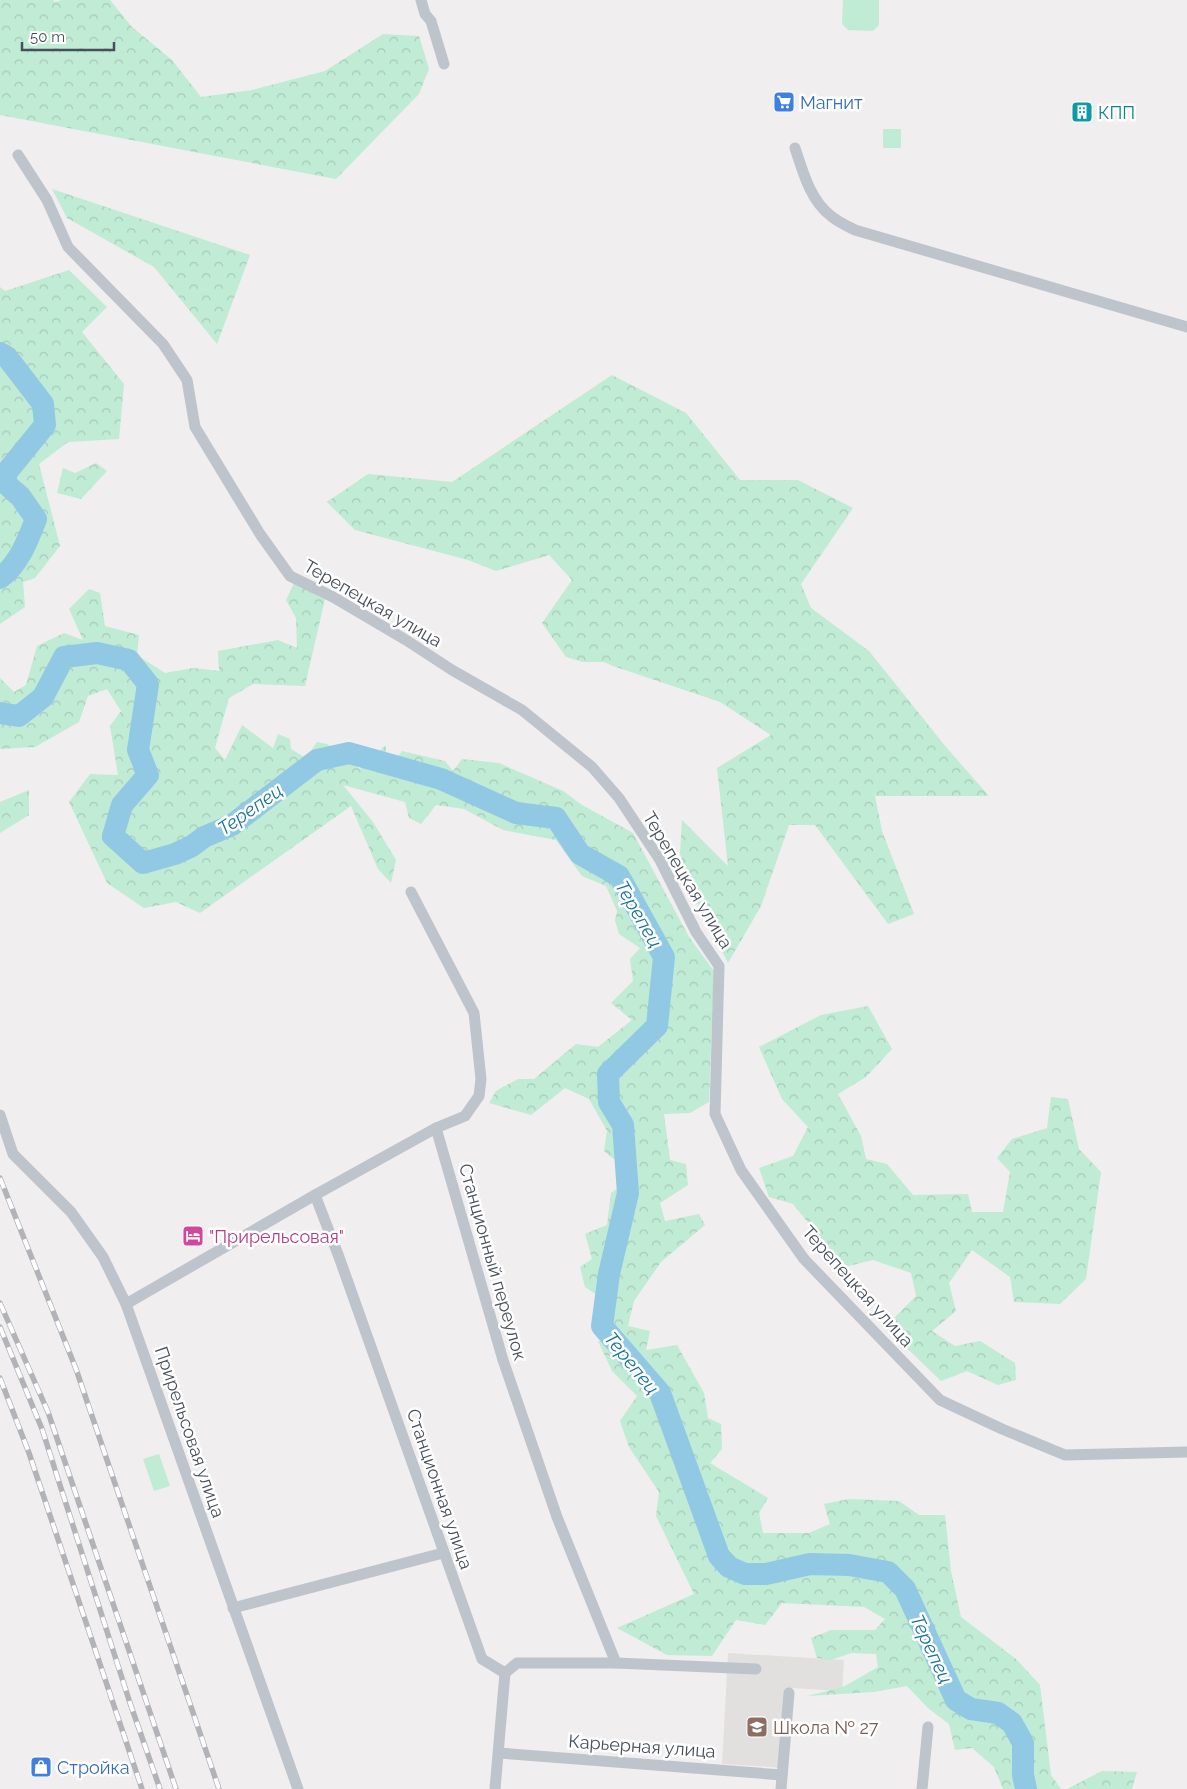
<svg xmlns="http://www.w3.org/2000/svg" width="1187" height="1789" font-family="Raleway,sans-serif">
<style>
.education{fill:#e1e0df}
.forest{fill:url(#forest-crowns)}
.green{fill:#c0ebd5}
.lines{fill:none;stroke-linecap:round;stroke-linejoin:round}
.river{stroke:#91c9e4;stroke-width:22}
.street{stroke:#bec4cc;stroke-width:11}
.rail-casing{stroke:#b1b3b8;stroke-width:5.5}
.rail{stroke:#fff;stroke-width:4;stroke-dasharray:11;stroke-linecap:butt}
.labels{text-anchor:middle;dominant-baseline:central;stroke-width:5;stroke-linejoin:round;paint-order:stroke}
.shop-label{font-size:18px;fill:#366cbe;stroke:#fff;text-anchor:start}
.culture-label{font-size:18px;fill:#0d838f;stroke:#fff;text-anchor:start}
.street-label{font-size:18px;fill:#484f5a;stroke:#fff}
.hotel-label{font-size:18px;fill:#b23c85;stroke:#fff;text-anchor:start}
.education-label{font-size:18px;fill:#785e54;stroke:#fff;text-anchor:start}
.water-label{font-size:19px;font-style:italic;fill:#19719c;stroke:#fff}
</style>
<defs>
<pattern id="forest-crowns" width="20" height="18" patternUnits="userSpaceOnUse" patternTransform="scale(1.25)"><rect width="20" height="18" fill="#c0ebd5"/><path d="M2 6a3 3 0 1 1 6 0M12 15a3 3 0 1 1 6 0" fill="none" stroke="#a6cbb9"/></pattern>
</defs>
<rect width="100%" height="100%" fill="#f0eeee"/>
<path class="education" d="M728,1653L844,1660L842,1691L792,1688L787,1768L722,1764Z"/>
<g class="forest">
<path d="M0,0H53L55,2L62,0H110L132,27L172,60L201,97L252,90L325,71L383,34L419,36L429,69L419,94L336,179L0,115Z"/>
<path d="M52,189L250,255L217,344L154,267L67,218Z"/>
<path d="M69,270L107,307L82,332L124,384L119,439L68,442L39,464L60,546L35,578L23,582L25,607L0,624V287L5,291Z"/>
<path d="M612,375L686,413L740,480H798L853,508L801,584L811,608L869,651L946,747L989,796H875L882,831L914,914L888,924L815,825H789L761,906L728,963L686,881L680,853L682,820L728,866L717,768L771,735L720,702L613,666L604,662H583L566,657L542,623L572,580L549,555L496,571L468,560L355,530L327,502L368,474L452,482Z"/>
<path d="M96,463L107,471L81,499L57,493L63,468L75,473Z"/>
<path d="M294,583L325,599L305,686L253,684L229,698L215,748L225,760L242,725L273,748L278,734L290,739L291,749L306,758L317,742L327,744L360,769L386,745V774L402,751L445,761L453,771L462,759L499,763L563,791L582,805L633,833L689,937L714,971L709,1102L690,1113L664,1114L670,1160L686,1164L688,1185L660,1203L665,1221L699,1214L705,1225L661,1262L634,1301L628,1326L650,1331L646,1350L677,1345L704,1393L708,1418L721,1424L722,1449L710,1463L768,1498L759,1513L763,1533H809L830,1524L824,1504L849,1499L899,1501L919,1515H945L951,1571L961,1617L1016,1659L1040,1685L1051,1775L1061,1789H1003L994,1767L972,1748L955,1750L949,1724L928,1708L907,1686L873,1692L808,1696L845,1686L878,1667L876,1654L851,1653L831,1660L817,1658L811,1638L831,1630H875L885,1619L864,1607L782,1603L765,1625L736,1620L712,1656L667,1655L617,1628L694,1594L656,1516L659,1492L629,1447L620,1421L637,1396L612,1371L598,1341H622L611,1324L613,1306L585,1287L580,1267L592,1259L585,1234L607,1225L611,1193L618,1188L616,1161L604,1151L607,1131L589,1099L565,1088L531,1115L489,1103L496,1091L518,1079H534L576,1044L598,1047L632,1020L611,1003L633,981L630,959L640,948L619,934L615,921L617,911L606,886L582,876L556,840L503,830L464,809L436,805L421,824L409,818L405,802L343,785L373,822L396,860L391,883L378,869L351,806L200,913L176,902L144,908L107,883L69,802L90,774L118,775L110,726L121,711L107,689L88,696L79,722L35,747L0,749V678L14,692L26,685L37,646L64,633L83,640L69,609L89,589L100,593L105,626L139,635L137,655L165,673L193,668L219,671L218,651L278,640L297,648L296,618L286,600Z"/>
<path d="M29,790V815L0,833V802Z"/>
<path d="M868,1006L892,1049L866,1077L838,1094L861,1136L866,1159L887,1164L913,1195L968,1194L972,1212H1003L1010,1172L997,1158L1012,1139L1047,1128L1051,1097L1068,1099L1079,1149L1101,1172L1086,1279L1060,1304L1014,1302L1010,1277L972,1250L949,1283L956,1311L932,1331L955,1346L980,1341L1015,1363L1016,1380L998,1385L967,1371L941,1381L885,1327L916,1296L911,1273L873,1260L844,1267L793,1204L769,1197L759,1168L793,1156L808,1127L782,1099L759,1047L821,1015Z"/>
<path d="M1102,1771L1137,1772L1132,1789H1067Z"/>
</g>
<g class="green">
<path d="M843,0H879V25L873,31L848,30L842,24Z"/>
<rect x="883" y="129" width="18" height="19"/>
<path d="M159,1454L170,1486L154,1491L143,1459Z"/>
</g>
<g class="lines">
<g class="river">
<path d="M0,353L7,357L43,404L45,425L6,473V484L20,496L36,519C28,540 19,564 0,578"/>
<path d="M0,713L19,716L43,697L64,657L97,653L129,660L148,684L138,750L148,775L122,805L113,836L143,863L175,854L192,846L204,837L232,825L317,760L349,753L441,779L516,813L556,818L580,854L619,876L664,957L657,1026L608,1074L609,1102L623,1125L628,1193L609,1274L602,1326L660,1393L719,1556L729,1567L745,1574H766L810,1564L849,1565L888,1572L905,1589L956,1700L971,1709L998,1713L1012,1723L1023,1743V1775L1026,1789"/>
</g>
<g class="street">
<path d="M421,0L425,14L431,21L444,64"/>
<path d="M795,148C803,172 810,200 831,216C838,222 847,226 855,230L1187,327"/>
<path d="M18,155L47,200L68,247L163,344L187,380L195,427L260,534L290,576L333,597L406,640L452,670L522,710L592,767L619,798L660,860L696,932L719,966L715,1114L741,1170L804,1259L940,1400L1002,1429L1065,1455L1187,1452"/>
<path d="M0,1115L13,1154L71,1212L103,1257L126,1304L298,1789"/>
<path d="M436,1128L503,1360L557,1517L616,1663"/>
<path d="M315,1195L339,1257L482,1659L505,1673L495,1789"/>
<path d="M126,1304L315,1195L436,1128L465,1116L479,1096L481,1079L474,1013L411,892"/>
<path d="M233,1608L443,1553"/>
<path d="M505,1673L517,1663H616L756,1669"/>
<path d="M499,1753L782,1775"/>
<path d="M781,1789L789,1693"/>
<path d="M922,1789L928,1727"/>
</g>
<g class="rail-casing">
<g id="rail">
<path d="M0,1178L76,1369L219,1789"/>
<path d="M0,1303L48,1412L176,1789"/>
<path d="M0,1327L42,1429L130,1703L160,1789"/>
<path d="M0,1378L29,1453L142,1789"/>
</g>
</g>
<use href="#rail" class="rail"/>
</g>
<defs>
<g id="supermarket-square" transform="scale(1.125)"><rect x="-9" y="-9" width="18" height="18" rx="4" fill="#3f7fe0" stroke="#fff"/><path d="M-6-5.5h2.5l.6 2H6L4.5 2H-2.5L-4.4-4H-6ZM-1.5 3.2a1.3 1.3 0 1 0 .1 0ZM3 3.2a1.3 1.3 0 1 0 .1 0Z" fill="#fff"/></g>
<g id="building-square" transform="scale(1.125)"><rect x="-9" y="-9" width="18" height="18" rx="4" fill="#0f9aa8" stroke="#fff"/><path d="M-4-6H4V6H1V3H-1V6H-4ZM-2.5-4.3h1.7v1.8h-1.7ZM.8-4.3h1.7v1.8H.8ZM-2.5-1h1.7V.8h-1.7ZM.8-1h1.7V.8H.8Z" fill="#fff"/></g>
<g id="hotel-square" transform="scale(1.125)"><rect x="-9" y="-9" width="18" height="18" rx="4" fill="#d1479c" stroke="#fff"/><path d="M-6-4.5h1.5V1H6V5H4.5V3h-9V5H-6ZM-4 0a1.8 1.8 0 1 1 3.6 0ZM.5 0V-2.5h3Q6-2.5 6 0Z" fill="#fff"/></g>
<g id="school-square" transform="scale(1.125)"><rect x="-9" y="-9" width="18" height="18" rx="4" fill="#8d6e63" stroke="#fff"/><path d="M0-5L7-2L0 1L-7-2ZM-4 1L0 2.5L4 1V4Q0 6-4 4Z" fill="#fff"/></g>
<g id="shop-square" transform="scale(1.125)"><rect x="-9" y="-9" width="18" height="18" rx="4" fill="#3f7fe0" stroke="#fff"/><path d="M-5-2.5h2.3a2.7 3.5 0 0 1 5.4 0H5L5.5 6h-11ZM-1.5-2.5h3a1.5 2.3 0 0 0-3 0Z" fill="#fff"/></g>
</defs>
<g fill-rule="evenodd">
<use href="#supermarket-square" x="784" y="102"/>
<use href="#building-square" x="1082" y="112"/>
<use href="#hotel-square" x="193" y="1236"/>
<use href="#school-square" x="757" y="1727"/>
<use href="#shop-square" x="41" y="1767"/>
</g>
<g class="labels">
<g class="shop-label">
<text x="800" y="102">Магнит</text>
<text x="57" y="1767">Стройка</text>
</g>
<g class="culture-label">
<text x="1098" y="112">КПП</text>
</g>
<g class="street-label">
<text transform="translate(373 603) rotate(30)">Терепецкая улица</text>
<text transform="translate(688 880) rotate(59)">Терепецкая улица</text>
<text transform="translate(493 1262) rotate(74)">Станционный переулок</text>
<text transform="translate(858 1286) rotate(48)">Терепецкая улица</text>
<text transform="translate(190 1432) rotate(71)">Прирельсовая улица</text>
<text transform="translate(440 1489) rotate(71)">Станционная улица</text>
<text transform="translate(642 1746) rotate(4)">Карьерная улица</text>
</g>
<g class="hotel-label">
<text x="209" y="1236">"Прирельсовая"</text>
</g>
<g class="education-label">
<text x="773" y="1727">Школа № 27</text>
</g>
<g class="water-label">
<text transform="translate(250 809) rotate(-35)">Терепец</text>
<text transform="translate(639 914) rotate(60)">Терепец</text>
<text transform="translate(632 1363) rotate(51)">Терепец</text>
<text transform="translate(932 1649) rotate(65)">Терепец</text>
</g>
</g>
<path d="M22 42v8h92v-8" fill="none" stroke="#484f5a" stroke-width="2.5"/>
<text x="30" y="42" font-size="15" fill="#484f5a" stroke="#ffffff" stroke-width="4" paint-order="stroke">50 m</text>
</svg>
